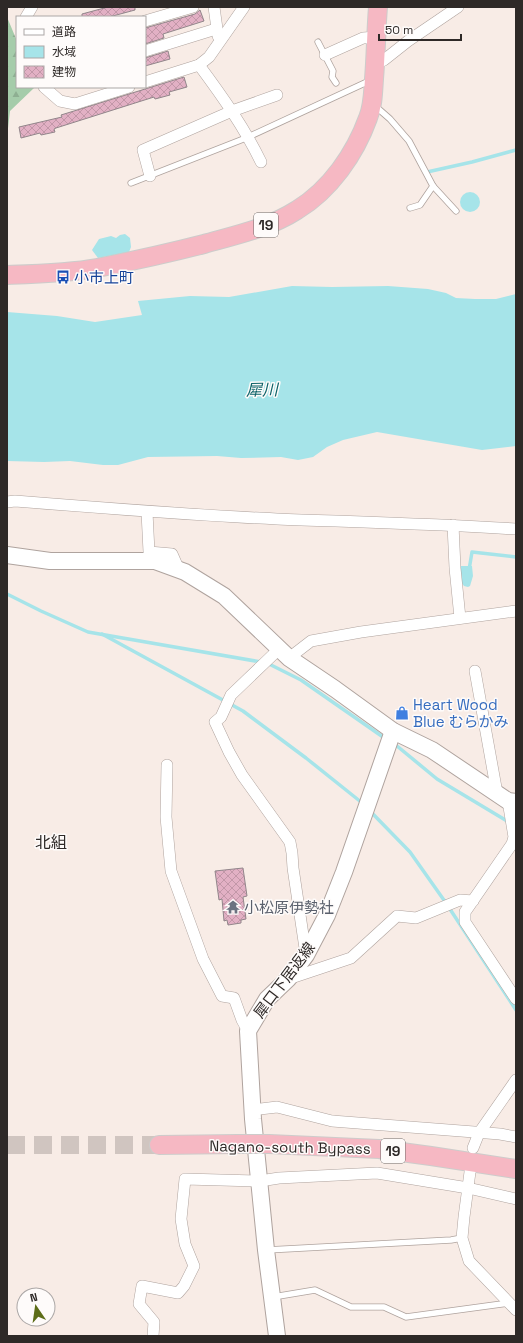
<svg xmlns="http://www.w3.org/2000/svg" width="523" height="1343" font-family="'Space Grotesk','Noto Sans JP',sans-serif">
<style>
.forest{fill:url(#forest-firs)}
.water{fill:#a6e4e9}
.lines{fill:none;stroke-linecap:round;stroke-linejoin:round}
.stream{stroke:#a6e4e9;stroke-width:3.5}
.building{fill:url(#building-cross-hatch);stroke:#92868b}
.trunk-tunnel{stroke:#d0c5c0;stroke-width:18;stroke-dasharray:18 9;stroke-linecap:butt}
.service-casing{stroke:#afa39e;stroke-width:7}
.minor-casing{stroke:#afa39e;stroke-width:12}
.secondary-casing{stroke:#afa39e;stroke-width:18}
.trunk-casing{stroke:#cdcccb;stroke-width:20}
.service{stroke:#fff;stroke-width:5.5}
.minor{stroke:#fff;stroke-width:11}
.secondary{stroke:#fff;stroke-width:16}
.trunk{stroke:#f6b8c3;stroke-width:18}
.trunk-bridge-casing{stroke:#cdcccb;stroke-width:20;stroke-linecap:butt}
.trunk-bridge{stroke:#f6b8c3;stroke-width:18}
.labels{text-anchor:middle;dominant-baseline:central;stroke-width:3;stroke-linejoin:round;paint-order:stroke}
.shield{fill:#fefbfa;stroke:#6c6866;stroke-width:1}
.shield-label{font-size:14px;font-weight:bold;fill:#2e2927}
.transit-label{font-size:15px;fill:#164399;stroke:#fefbfa;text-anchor:start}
.shop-label{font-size:15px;fill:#366cbe;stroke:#fefbfa;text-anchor:start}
.worship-label{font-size:15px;fill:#5b616d;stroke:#fefbfa;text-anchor:start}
.street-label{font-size:15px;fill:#2e2927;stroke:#fefbfa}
.water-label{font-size:16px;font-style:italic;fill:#0b6268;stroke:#fefbfa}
.neighbourhood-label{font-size:16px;fill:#2e2927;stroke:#fefbfa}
</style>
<defs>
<pattern id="forest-firs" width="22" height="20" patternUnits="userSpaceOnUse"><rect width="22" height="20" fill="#a5ccaa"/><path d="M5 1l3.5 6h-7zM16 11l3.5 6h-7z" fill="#8eaf92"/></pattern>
<pattern id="building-cross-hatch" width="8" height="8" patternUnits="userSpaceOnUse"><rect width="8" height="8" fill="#e2b0c4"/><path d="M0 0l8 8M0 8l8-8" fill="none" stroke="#c297a8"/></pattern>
</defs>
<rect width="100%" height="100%" fill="#f8ece6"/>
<path class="forest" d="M7,17L17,41V87H34V88L10,111L7,137Z"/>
<g class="water">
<circle cx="470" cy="202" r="10"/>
<path d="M125,234L130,238L131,247L129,252L98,258L92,250L99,239L111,236L116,238L120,235Z"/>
<path d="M292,286L332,287L388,286L428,289L446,293L456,298L475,299H496L516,294V446L482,450L377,432L343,440L327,447L313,457L298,460L281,457L241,458L217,456L148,457L118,465H103L70,461L44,462L7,461V312L57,316L95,322L142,315L138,301L190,296L229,297Z"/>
<path d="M461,566H472L473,576L470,586L468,587L464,586L461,582Z"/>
</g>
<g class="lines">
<g class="stream">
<path d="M427,172L472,162L516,150"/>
<path d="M469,570L472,552L516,557"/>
<path d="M7,594L41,611L88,632L261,662"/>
<path d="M102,634L243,711L306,758L361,802"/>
<path d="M269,664L301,680L383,737"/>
<path d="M397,746L437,779L507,821"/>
<path d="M371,812L410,852L446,903L516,1010"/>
</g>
</g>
<g class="building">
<path d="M108,7H135V10L109,17H82V14Z"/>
<path d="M200,10L204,21L163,34L164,38L145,44V28L195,14Z"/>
<path d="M168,51L170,59L145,66V58Z"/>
<path d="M184,77L187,87L169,92L170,95L155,99L154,97L56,128L54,129L55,132L41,135L40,133L21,138L19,127L62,117L61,115Z"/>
<path d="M243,868L247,896L243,897L246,919L241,920V923L228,925L227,920L224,921L222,899L219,900L215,871Z"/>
</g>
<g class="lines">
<path class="trunk-tunnel" d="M7,1145H159"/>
<g class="service-casing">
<g id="service">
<path d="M318,42L333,71L332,77L336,83"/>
<path d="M374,105L390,119L409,141L433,186L456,211"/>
<path d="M131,183L246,138L367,82"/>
<path d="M410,208L420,205L433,186"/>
<path d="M267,1250L451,1240L462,1238"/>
<path d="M273,1297L315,1290L351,1307H384L406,1317L509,1303"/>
</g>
</g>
<g class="minor-casing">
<g id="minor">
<path d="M214,7L218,36"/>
<path d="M26,17L32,7"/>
<path d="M145,21L193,7"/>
<path d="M145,51L216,29"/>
<path d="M325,55L363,38L377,37"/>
<path d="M376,63L384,60L408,41L458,7"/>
<path d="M199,65C222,96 244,127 261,162"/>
<path d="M145,82L199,65L209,57L244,7"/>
<path d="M44,87L60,101L75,104L129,87"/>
<path d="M150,176L143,150L232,111L277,95"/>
<path d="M7,502L15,501C102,508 190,515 277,519C357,522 436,524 516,529"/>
<path d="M147,512L149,552L172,554L179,570"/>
<path d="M453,525L455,568L460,618"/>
<path d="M279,649L231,695L221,717L215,722L229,752L242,775L290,842L292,853L293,868L306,955"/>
<path d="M289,658L311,641L361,632L516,611"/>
<path d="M475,671L497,793"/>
<path d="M167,765L166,817L171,871L203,959L222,996L234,998L242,1020L248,1031"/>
<path d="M508,801L514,837L512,844L465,912V922L516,999"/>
<path d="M288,979L351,958L397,916L416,918L460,900L473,901"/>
<path d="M252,1110L277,1107L332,1121L500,1134L516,1137"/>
<path d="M473,1148L479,1133L516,1080"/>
<path d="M470,1172L464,1217L462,1238L469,1261L516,1310"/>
<path d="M153,1336L154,1322L139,1304L142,1286L178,1293L184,1286L194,1266L185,1244L181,1219L185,1179L260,1181L279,1178L377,1173L468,1188L516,1199"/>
</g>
</g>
<g class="secondary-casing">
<g id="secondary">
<path d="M7,555L50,561H155L185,572L224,596L289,658L335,689L393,731L432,750L508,801L516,802"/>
<path d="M277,1336L266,1250L253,1119L248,1031L267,999L288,979L306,955L327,915L344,872L393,731"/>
</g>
</g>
<g class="trunk-casing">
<g id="trunk">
<path d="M7,275C35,274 70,273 97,268C133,261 169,253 204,244C236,235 269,228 297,210C330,190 355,154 368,118C373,106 373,93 374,79C376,55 376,31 378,7"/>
<path d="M269,1144L379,1149L431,1156L516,1169"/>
<path d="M159,1145L238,1144"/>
</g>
</g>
<use href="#service" class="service"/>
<use href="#minor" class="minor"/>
<use href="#secondary" class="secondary"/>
<use href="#trunk" class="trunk"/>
<g class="trunk-bridge-casing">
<path id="trunk-bridge" d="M238,1144H269"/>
</g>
<use href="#trunk-bridge" class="trunk-bridge"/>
</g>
<defs>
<g id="bus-bare" transform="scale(1.08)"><path d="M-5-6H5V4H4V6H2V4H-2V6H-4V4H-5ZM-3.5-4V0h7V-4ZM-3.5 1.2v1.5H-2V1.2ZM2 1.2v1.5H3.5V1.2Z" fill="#1a4fb4" stroke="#fefbfa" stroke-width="2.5" paint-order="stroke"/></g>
<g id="shop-bare" transform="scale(1.08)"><path d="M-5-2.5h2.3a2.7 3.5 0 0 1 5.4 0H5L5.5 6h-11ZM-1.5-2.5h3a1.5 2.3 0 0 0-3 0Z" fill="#3f7fe0" stroke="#fefbfa" stroke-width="2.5" paint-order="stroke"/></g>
<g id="temple-bare" transform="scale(1.08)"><path d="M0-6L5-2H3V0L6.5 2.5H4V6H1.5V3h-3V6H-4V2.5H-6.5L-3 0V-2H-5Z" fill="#6b7280" stroke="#fefbfa" stroke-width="2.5" paint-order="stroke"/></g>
</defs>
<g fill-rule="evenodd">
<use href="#bus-bare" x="63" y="277"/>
<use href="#shop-bare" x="402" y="713"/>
<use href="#temple-bare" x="233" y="907"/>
</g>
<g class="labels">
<g class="shield">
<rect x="254" y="213" width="24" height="24" rx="3"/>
<rect x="381" y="1139" width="24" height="24" rx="3"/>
</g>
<g class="shield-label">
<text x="266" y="225">19</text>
<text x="393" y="1151">19</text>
</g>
<g class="transit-label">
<text x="74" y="277">小市上町</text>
</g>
<g class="shop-label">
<text x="413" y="704">Heart Wood<tspan x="413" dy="17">Blue むらかみ</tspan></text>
</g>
<g class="worship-label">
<text x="244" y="907">小松原伊勢社</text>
</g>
<g class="street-label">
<text transform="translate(284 980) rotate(-53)">犀口下居返線</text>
<text transform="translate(290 1147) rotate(1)">Nagano-south Bypass</text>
</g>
<g class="water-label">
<text transform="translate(262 390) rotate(-1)">犀川</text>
</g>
<g class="neighbourhood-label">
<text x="51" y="842">北組</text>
</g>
</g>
<rect width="523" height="1343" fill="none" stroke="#2e2927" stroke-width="16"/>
<rect x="16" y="16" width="130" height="72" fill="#fefbfa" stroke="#aba7a6"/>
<rect x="24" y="29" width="20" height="6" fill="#ffffff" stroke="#aba7a6"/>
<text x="52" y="36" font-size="12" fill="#2e2927">道路</text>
<rect x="24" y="46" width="20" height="12" fill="#a6e4e9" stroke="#aba7a6"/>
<text x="52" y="56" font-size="12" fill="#2e2927">水域</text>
<rect x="24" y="66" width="20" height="12" fill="url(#building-cross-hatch)" stroke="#aba7a6"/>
<text x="52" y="76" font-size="12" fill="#2e2927">建物</text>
<g transform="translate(36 1307) rotate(347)"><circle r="19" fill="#fefbfa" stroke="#aba7a6"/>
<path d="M0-3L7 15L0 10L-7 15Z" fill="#5d6d18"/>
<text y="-6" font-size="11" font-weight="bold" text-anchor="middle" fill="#2e2927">N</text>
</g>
<path d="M379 34v6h82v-6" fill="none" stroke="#2e2927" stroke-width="2"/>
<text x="385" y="34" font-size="12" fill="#2e2927" stroke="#fefbfa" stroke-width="3" paint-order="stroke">50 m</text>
</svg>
